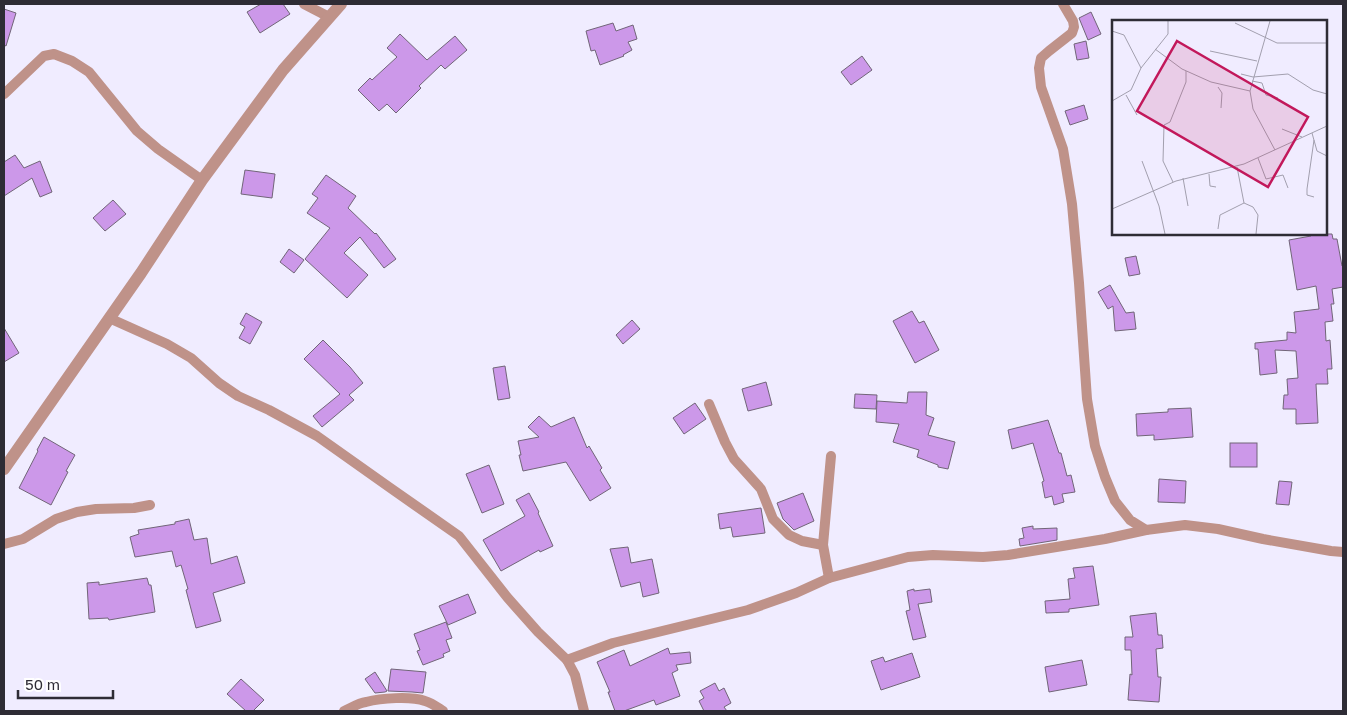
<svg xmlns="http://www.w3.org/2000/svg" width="1347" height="715" font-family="'Golos Text',sans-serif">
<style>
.building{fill:#cc98e9;stroke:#716578}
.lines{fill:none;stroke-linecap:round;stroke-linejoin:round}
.minor{stroke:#bf9289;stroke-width:10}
.tertiary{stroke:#bf9289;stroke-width:12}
.inset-road{fill:none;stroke:#a29fae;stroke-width:1}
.view{fill:#c2185b;fill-opacity:0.15;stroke:#c2185b;stroke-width:2.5}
.inset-edge{fill:none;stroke:#2e2c35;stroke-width:2.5}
</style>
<rect width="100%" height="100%" fill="#f0ecff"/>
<g class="building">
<path d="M261,4H283L290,14L260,33L247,12Z"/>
<path d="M4,9L16,13L6,46L4,45Z"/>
<path d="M1091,12L1101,34L1088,40L1079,18Z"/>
<path d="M613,23L616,31L633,25L637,39L628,42L632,50L623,55L624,56L600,65L595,50L591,51L586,31Z"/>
<path d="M400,34L427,60L455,36L467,50L445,69L441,65L419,86L421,88L396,113L387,104L379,111L358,90L370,78L372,80L397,57L387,48Z"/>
<path d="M1086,41L1089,58L1077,60L1074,44Z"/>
<path d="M862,56L872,70L851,85L841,72Z"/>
<path d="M1084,105L1088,119L1070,125L1065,111Z"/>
<path d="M15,155L24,168L40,161L52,192L40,197L32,178L4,196V162Z"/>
<path d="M245,170L275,174L272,198L241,194Z"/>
<path d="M326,175L356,196L348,208L375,234L376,233L396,259L384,268L360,237L344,253L368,275L347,298L305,259L330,228L307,213L318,198L312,194Z"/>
<path d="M113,200L126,214L105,231L93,218Z"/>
<path d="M1310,234H1332L1333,239H1337L1342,266H1343V287L1332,289L1334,304H1331L1333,321L1325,322L1326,341L1330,340L1332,369H1327L1328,384H1316L1318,423L1296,424V409H1283L1284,395H1288L1287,379L1298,378L1296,351L1275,350L1277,373L1260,375L1258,349H1255V343L1287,340V332L1296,333L1294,312L1319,309L1316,286L1297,290L1289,240L1311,236Z"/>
<path d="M289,249L304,260L294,273L280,262Z"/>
<path d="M1136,256L1140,274L1129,276L1125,258Z"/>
<path d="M1110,285L1126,313L1134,312L1136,329L1115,331L1113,306L1108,309L1098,292Z"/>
<path d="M912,311L919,323L924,321L939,350L915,363L893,321Z"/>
<path d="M246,313L262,322L250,344L239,338L245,327L240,324Z"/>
<path d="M632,320L640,329L623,344L616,335Z"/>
<path d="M4,328L19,353L4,362Z"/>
<path d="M323,340L350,367L363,383L349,395L354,400L322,427L313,416L340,394L304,359Z"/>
<path d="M505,366L510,398L498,400L493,368Z"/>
<path d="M766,382L772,405L748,411L742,389Z"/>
<path d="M908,392H927L926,415L934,418L928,435L955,442L948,469L938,467V465L917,457L919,450L893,442L899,424L876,422L877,401L907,403Z"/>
<path d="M855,394L877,395L876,409L854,408Z"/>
<path d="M695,403L706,419L684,434L673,418Z"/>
<path d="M1191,408L1193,437L1154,440V435L1137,436L1136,414L1168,412V409Z"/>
<path d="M539,416L551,427L574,417L587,448L589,446L602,468L600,470L611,488L590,501L566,462L523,471L519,455H521L518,441L539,437L528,427Z"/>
<path d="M1048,420L1059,453H1061L1067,476L1071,475L1075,492L1062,494L1064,502L1054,505L1052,496L1045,498L1042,482L1044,481L1033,443L1012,449L1008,430Z"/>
<path d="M44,437L75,455L66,471L68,472L51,505L19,488L38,451L37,450Z"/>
<rect x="1230" y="443" width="27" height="24"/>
<path d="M489,465L504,504L482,513L466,474Z"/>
<path d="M1159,479L1186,481L1185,503L1158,502Z"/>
<path d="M1279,481L1292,482L1289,505L1276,504Z"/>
<path d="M529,493L539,512L538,513L553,546L540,552L539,550L501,571L483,540L525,516L516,500Z"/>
<path d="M803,493L814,521L794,530L783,519L777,503Z"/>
<path d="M761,508L765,533L733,537L731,527L720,529L718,514Z"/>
<path d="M189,519L194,540L207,538L211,564L237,556L245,583L213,593L221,621L196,628L186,590L188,589L181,565L176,567L172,551L135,557L130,537L139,534L138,530L175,524V522Z"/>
<path d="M1033,526V529L1057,528V540L1020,546L1019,539L1024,538L1022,528Z"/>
<path d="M628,547L631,563L652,559L659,593L643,597L640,582L621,587L610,549Z"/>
<path d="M1093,566L1099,605L1069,609V612L1046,613L1045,601L1070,599L1068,579L1075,578L1073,568Z"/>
<path d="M147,578L149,585H151L155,612L109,620L108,618L89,619L87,583L99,582V585Z"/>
<path d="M914,589V591L930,589L932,602L918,604L926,637L913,640L906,611L910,610L907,591Z"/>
<path d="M468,594L476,613L448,625L439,606Z"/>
<path d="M1156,613L1158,635H1162L1163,648L1156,649L1158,677H1161L1159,702L1128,700L1130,674L1132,675L1131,650H1125V637H1133L1130,616Z"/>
<path d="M446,622L452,638L446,640L450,651L443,654L444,657L423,665L417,651L420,650L414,634Z"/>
<path d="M668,648L670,654L690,652L691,663L676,665L678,670L672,673L680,696L656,705L654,700L624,711H615L608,692H610L597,662L624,650L630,666Z"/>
<path d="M912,653L920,677L881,690L871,661L883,657L885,662Z"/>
<path d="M1082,660L1087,685L1049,692L1045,667Z"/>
<path d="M391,669L426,672L423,693L412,692L388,691Z"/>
<path d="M375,672L387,691L385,692L375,693L365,679Z"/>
<path d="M241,679L264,700L253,711H246L227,694Z"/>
<path d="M715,683L719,691L724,688L731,703L724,707L727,711H704L699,701L704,698L700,691Z"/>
</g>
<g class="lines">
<g class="minor">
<path d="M304,4L329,17"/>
<path d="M1063,4L1073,21L1074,27L1072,33L1049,51L1041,58L1039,68L1041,87L1063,149L1072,204L1079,283L1087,399L1095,446L1105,477L1115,501L1130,520L1146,530"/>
<path d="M4,94L44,56L54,54L72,61L89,72L137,131L158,149L202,180"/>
<path d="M109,318L167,344L191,358L219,383L238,396L269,410L317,436L389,487L459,536L507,597L538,632L567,660L575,675L584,711"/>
<path d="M709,404L725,442L734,459L761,489L773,519L789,535L802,541L823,545"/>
<path d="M4,544L23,539L56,519L77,512L96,509L134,508L150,505"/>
<path d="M829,578L823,545L831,456"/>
<path d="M567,660L613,643L748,610L796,593L829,578L908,557L933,555L983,557L1008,555L1105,539L1146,530L1185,525L1218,529L1263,539L1331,551L1343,552"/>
<path d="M344,711C351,708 358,703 366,702C381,698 411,696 425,701C432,703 437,707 443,711"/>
</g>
<path class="tertiary" d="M4,469L141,273L202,180L283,70L341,4"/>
</g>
<g transform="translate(1112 20)">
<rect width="215" height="215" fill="#f0ecff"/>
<path class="inset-road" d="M158,1L138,71L141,89L163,130M123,3L165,23H215M0,11L12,15L29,48M43,29L70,49L99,62L138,71M98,31L145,41M129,54L141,57L176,54L201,70L215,74M140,61L150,63L154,75L166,78M106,67L110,73L109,88M14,75L25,95M0,81L19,70L29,48L56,14V1M170,109L190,117M200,113L205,131L215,136M202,120L195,169V175L202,177M146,138L154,159L171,155L176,168M30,141L47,186L53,214M125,147L132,183M97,154L98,166L104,167M71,158L76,186M61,162L51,141L52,105L58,102L74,62V51M132,183L141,187L146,195L144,214M0,189L64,161L132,144L215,106M106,209L108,195L132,183"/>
<path class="view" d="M65,21L196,97L156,167L25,91Z"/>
<rect width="215" height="215" class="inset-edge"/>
</g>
<rect width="1347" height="715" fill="none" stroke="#2e2c35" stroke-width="10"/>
<path d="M18 690v8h95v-8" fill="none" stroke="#2e2c35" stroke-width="2.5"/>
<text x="25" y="690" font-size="15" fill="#2e2c35" stroke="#ffffff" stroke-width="4" paint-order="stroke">50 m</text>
</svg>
